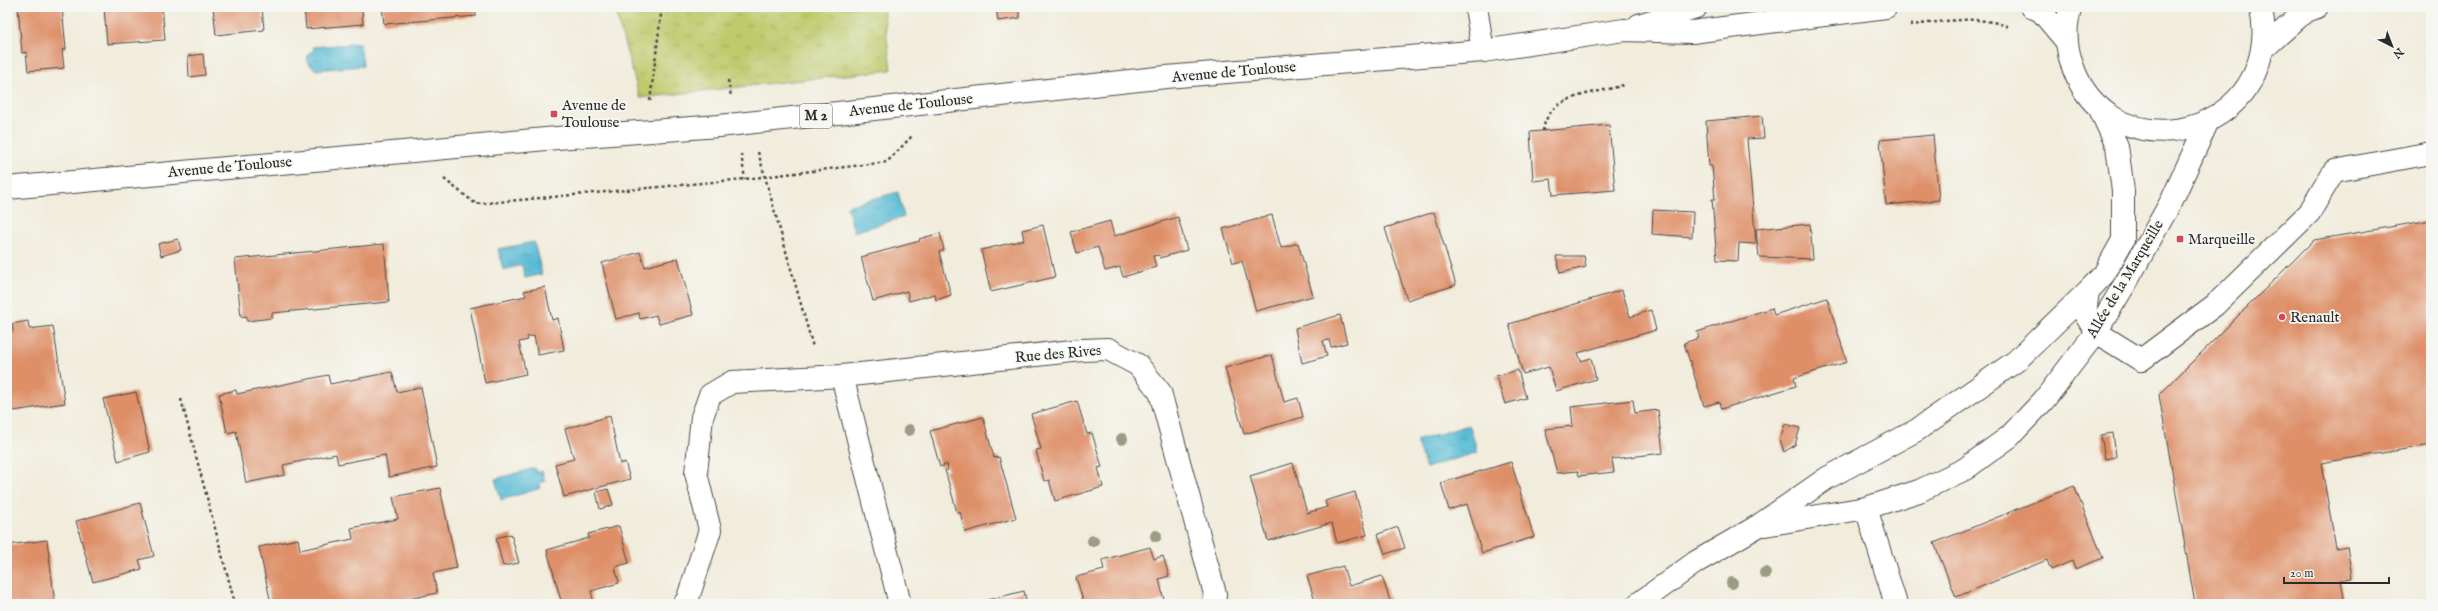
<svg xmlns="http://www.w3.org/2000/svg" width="2438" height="611" font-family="'IM FELL English',serif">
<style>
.grass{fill:url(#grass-tufts);stroke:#747b4c}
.water{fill:url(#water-ripples);stroke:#407380}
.building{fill:#de8f68}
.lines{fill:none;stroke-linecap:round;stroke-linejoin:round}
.minor-casing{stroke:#494845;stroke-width:24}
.major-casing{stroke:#494845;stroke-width:24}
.path{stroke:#494845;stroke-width:2.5;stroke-dasharray:3 3;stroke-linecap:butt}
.minor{stroke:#fff;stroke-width:22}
.major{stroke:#fff;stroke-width:22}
.tree{fill:#9c9c85}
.poi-dot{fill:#d1495b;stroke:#f6f6f2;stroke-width:1.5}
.labels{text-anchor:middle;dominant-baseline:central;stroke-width:3.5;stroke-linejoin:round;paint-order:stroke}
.shield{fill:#f6f6f2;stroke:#686867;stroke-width:1}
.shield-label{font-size:14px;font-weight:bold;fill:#2b2b2b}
.street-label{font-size:15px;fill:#2b2b2b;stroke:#f6f6f2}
.poi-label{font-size:15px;fill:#2b2b2b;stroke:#f6f6f2;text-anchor:start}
</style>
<defs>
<pattern id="grass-tufts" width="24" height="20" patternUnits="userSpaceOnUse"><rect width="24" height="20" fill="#becb6d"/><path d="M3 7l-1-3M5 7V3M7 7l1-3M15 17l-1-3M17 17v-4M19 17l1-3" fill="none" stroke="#a3ae5f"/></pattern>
<pattern id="water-ripples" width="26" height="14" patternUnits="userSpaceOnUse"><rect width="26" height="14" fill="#56bbd4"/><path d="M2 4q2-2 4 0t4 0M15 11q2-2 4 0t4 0" fill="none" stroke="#4798ac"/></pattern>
</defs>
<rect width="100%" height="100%" fill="#f6f6f2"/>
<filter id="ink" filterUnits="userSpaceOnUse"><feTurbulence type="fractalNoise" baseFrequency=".025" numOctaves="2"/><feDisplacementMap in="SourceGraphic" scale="8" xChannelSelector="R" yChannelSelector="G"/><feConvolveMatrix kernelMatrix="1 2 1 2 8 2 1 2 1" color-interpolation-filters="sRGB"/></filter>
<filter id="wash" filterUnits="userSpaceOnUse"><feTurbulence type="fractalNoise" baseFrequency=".012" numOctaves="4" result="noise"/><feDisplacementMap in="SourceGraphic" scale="16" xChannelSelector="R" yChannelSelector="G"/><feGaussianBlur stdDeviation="0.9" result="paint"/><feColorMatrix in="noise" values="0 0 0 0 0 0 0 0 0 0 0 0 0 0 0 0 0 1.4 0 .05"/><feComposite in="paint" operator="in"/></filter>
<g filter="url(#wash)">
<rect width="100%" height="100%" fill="#f1ecdb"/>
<path class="grass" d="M614,7H883L891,70L640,98Z"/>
<g class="water">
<path d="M360,43L363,66L316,70L307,62L308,54L314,50L313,47Z"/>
<path d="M898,192L904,217L854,232L847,206Z"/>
<path d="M534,242L542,274L525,278L522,265L503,270L498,249Z"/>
<path d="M1469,425L1478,452L1426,468L1416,441Z"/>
<path d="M535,468L537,473L542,471L545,481L540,483L541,488L501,500L495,479Z"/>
</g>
<g id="blocks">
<g class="building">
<path d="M18,7H62L66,49L62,50L64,68L28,71L26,52L22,53Z"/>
<path d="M104,7H162L165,40L107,44Z"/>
<path d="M213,7H262L264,30L216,35Z"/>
<path d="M304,7H362L363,24L306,29Z"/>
<path d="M382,7H475L476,16L384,24Z"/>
<path d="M996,7H1018L1020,18L998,21Z"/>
<path d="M203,54L205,75L189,77L188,56Z"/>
<path d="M1762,116L1764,138L1747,139L1756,244L1739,243L1738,261L1717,260L1712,199H1715L1712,166H1709L1706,121Z"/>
<path d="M1609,125L1615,190L1553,195L1551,179L1533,181L1530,132Z"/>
<path d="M1933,135L1939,200L1886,205L1880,140Z"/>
<path d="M1653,210L1693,212L1692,237L1652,234Z"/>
<path d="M1434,212L1456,285L1407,300L1385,228Z"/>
<path d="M1272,215L1281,248L1298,243L1313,296L1256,311L1242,261L1233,263L1223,229Z"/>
<path d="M1178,217L1187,250L1160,258L1159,255L1153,256L1156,267L1123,277L1120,267L1105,271L1098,247L1077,253L1071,232L1110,221L1114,236Z"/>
<path d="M2431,220V445L2321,463L2336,548L2347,546L2352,578L2341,580L2345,604H2195L2159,395L2314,240Z"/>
<path d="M1810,224L1813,259L1759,257L1756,229Z"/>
<path d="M1043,225L1055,277L991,292L981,250L1024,240L1022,230Z"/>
<path d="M940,233L944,250L939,252L951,295L936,300L935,294L909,301L907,291L873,301L861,257L920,241L919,239Z"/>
<path d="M178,239L181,250L161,256L158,244Z"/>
<path d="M384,244L389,302L272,313V318L247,321V316L241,317L235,259Z"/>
<path d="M640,252L645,267L678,258L693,315L659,324L656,315L640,319L639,313L616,319L602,263Z"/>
<path d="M1556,256H1584L1586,267L1560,273Z"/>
<path d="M545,287L552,320L558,318L564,350L538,355L534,336L527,337L528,340L519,342L526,374L485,383L470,308L526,296L524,291Z"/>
<path d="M1622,290L1630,317L1651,310L1656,330L1578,353L1581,361L1591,358L1596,379L1556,391L1549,367L1523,374L1509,324Z"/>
<path d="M1827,298L1847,362L1794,378L1796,386L1721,409L1719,402L1704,406L1684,343L1699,338L1697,332L1772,308L1774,315Z"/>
<path d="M1340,315L1347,343L1331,347L1329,340L1323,341L1327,356L1302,363L1295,328Z"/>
<path d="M28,321L29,329L53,326L65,403L7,412V332L13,331L12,324Z"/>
<path d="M1272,355L1284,402L1298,398L1303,417L1244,434L1225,368Z"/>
<path d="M1518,370L1526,398L1505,404L1496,376Z"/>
<path d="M392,372L397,392L421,387L437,467L389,477L385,455L338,464L336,454L283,465L285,475L246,483L236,431L227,433L219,394L236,390L237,394L328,375L330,384Z"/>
<path d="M136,392L150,452L118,461L103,399Z"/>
<path d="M1633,400L1635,413L1658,410L1663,453L1612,459L1614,472L1579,476L1578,471L1557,473L1545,429L1573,426L1571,407Z"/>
<path d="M1077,401L1087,434L1092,433L1102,467L1098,468L1103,487L1055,501L1049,480L1044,481L1036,450L1041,449L1031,414Z"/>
<path d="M610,416L620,464L625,462L630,479L564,497L555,464L574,459L565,429Z"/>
<path d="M983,417L994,458L999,457L1016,518L965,532L960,512H957L945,470H948L947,464L940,467L930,431Z"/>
<path d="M1785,424L1800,428L1795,445L1784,452L1780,439Z"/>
<path d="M2113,433L2116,457L2105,459L2101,435Z"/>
<path d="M1511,462L1534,537L1482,553L1467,504L1449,510L1441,483Z"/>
<path d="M1293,463L1307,513L1327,507L1325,501L1355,492L1367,535L1337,543L1332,523L1268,541L1250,476Z"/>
<path d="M2074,486L2103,558L2075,569L2072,561L2051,570L2047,560L1956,597L1934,543Z"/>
<path d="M440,488L457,568L433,573L437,593L385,604H261V601L270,599L259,547L298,539L300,550L353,539L351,528L398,519L393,497Z"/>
<path d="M608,489L613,505L600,509L596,492Z"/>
<path d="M140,503L154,556L139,560L142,569L93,582L76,521Z"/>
<path d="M619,526L629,563L615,567L619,583L591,591L594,604H562L547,550L589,538L588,534Z"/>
<path d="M1398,527L1405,548L1385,554L1378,534Z"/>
<path d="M511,534L519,563L503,566L496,538Z"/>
<path d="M47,540L55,604H7V545Z"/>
<path d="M1150,547L1154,559L1163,556L1169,576L1159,579L1164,600L1149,604H1084L1076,577L1104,570L1102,560Z"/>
<path d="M1343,566L1349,586L1382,576L1391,604H1316L1307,576Z"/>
<path d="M1024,591L1027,604H975V603Z"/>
</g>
</g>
</g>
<g filter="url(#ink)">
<use href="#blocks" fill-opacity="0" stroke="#494845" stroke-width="1"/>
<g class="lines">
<g class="minor-casing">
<g id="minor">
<path d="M1476,7L1483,51"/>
<path d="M2088,291L2085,314L2096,332L2141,360L2215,305L2309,213L2334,171L2431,153"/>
<path d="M842,376L900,604"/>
<path d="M1866,508L1896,604"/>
<path d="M1765,525L1866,508L1919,491L1965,469L2009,437L2044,400L2096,332L2128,279L2172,200L2208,121"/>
<path d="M684,604L687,601L710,530L696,473L702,417L710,395L732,382L842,376L1082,350L1108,349L1138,365L1160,392L1215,594L1214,604"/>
<path d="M1638,604L1696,562L1758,526L1827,478L1917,430L2016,361L2088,291L2104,274L2123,240V191L2117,146L2099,107"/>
</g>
</g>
<g class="major-casing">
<g id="major">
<path d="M2032,7L2041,11L2067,42"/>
<path d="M2071,7C2064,27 2066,50 2074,70C2107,158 2236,147 2260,58C2264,42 2265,23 2260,7"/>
<path d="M1639,25L1696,7"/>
<path d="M2263,49L2304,12L2317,7"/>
<path d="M7,188L557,138L719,126L1166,77L1483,51L1624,30L1692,32L1886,7"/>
</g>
</g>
<g class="path">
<path d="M1910,25C1944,22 1977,14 2009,27"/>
<path d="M728,80L731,96"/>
<path d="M650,101L662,7"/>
<path d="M1543,131C1548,92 1598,95 1626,84"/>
<path d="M758,152L813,347"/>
<path d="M741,154L745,179"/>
<path d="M444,179L476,204L745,179L887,162L913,135"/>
<path d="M181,399L235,604"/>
<path d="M1603,604L1609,600"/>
</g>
<use href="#minor" class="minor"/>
<use href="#major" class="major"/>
</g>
<g class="tree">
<circle cx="909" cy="430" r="6"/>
<circle cx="1122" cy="439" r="6"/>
<circle cx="1156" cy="536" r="6"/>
<circle cx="1093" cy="541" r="6"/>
<circle cx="1765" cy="573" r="6"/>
<circle cx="1732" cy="583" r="6"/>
</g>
</g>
<g class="poi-dot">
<rect x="550" y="110" width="8" height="8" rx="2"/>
<rect x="2176" y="235" width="8" height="8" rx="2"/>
<circle cx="2282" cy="317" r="4"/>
</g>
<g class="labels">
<rect class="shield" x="800" y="104" width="32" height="24" rx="3"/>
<g class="shield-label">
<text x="816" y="116">M 2</text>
</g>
<g class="street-label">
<text transform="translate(1234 72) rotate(-5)">Avenue de Toulouse</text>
<text transform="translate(911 105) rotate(-6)">Avenue de Toulouse</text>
<text transform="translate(230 167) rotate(-5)">Avenue de Toulouse</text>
<text transform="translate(2125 279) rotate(-59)">Allée de la Marqueille</text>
<text transform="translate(1058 354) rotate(-5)">Rue des Rives</text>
</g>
<g class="poi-label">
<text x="562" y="105">Avenue de<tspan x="562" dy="17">Toulouse</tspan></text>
<text x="2188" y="239">Marqueille</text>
<text x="2290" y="317">Renault</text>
</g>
</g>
<rect width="2438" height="611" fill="none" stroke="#f6f6f2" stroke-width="24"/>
<g transform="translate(2392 46) rotate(138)" stroke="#f6f6f2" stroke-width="3" paint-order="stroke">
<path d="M0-3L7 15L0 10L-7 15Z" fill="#2b2b2b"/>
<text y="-6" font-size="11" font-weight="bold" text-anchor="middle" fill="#2b2b2b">N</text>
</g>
<path d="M2284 577v6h105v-6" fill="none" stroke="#2b2b2b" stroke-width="2"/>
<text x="2290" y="577" font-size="12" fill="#2b2b2b" stroke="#f6f6f2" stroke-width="3" paint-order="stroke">20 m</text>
</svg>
